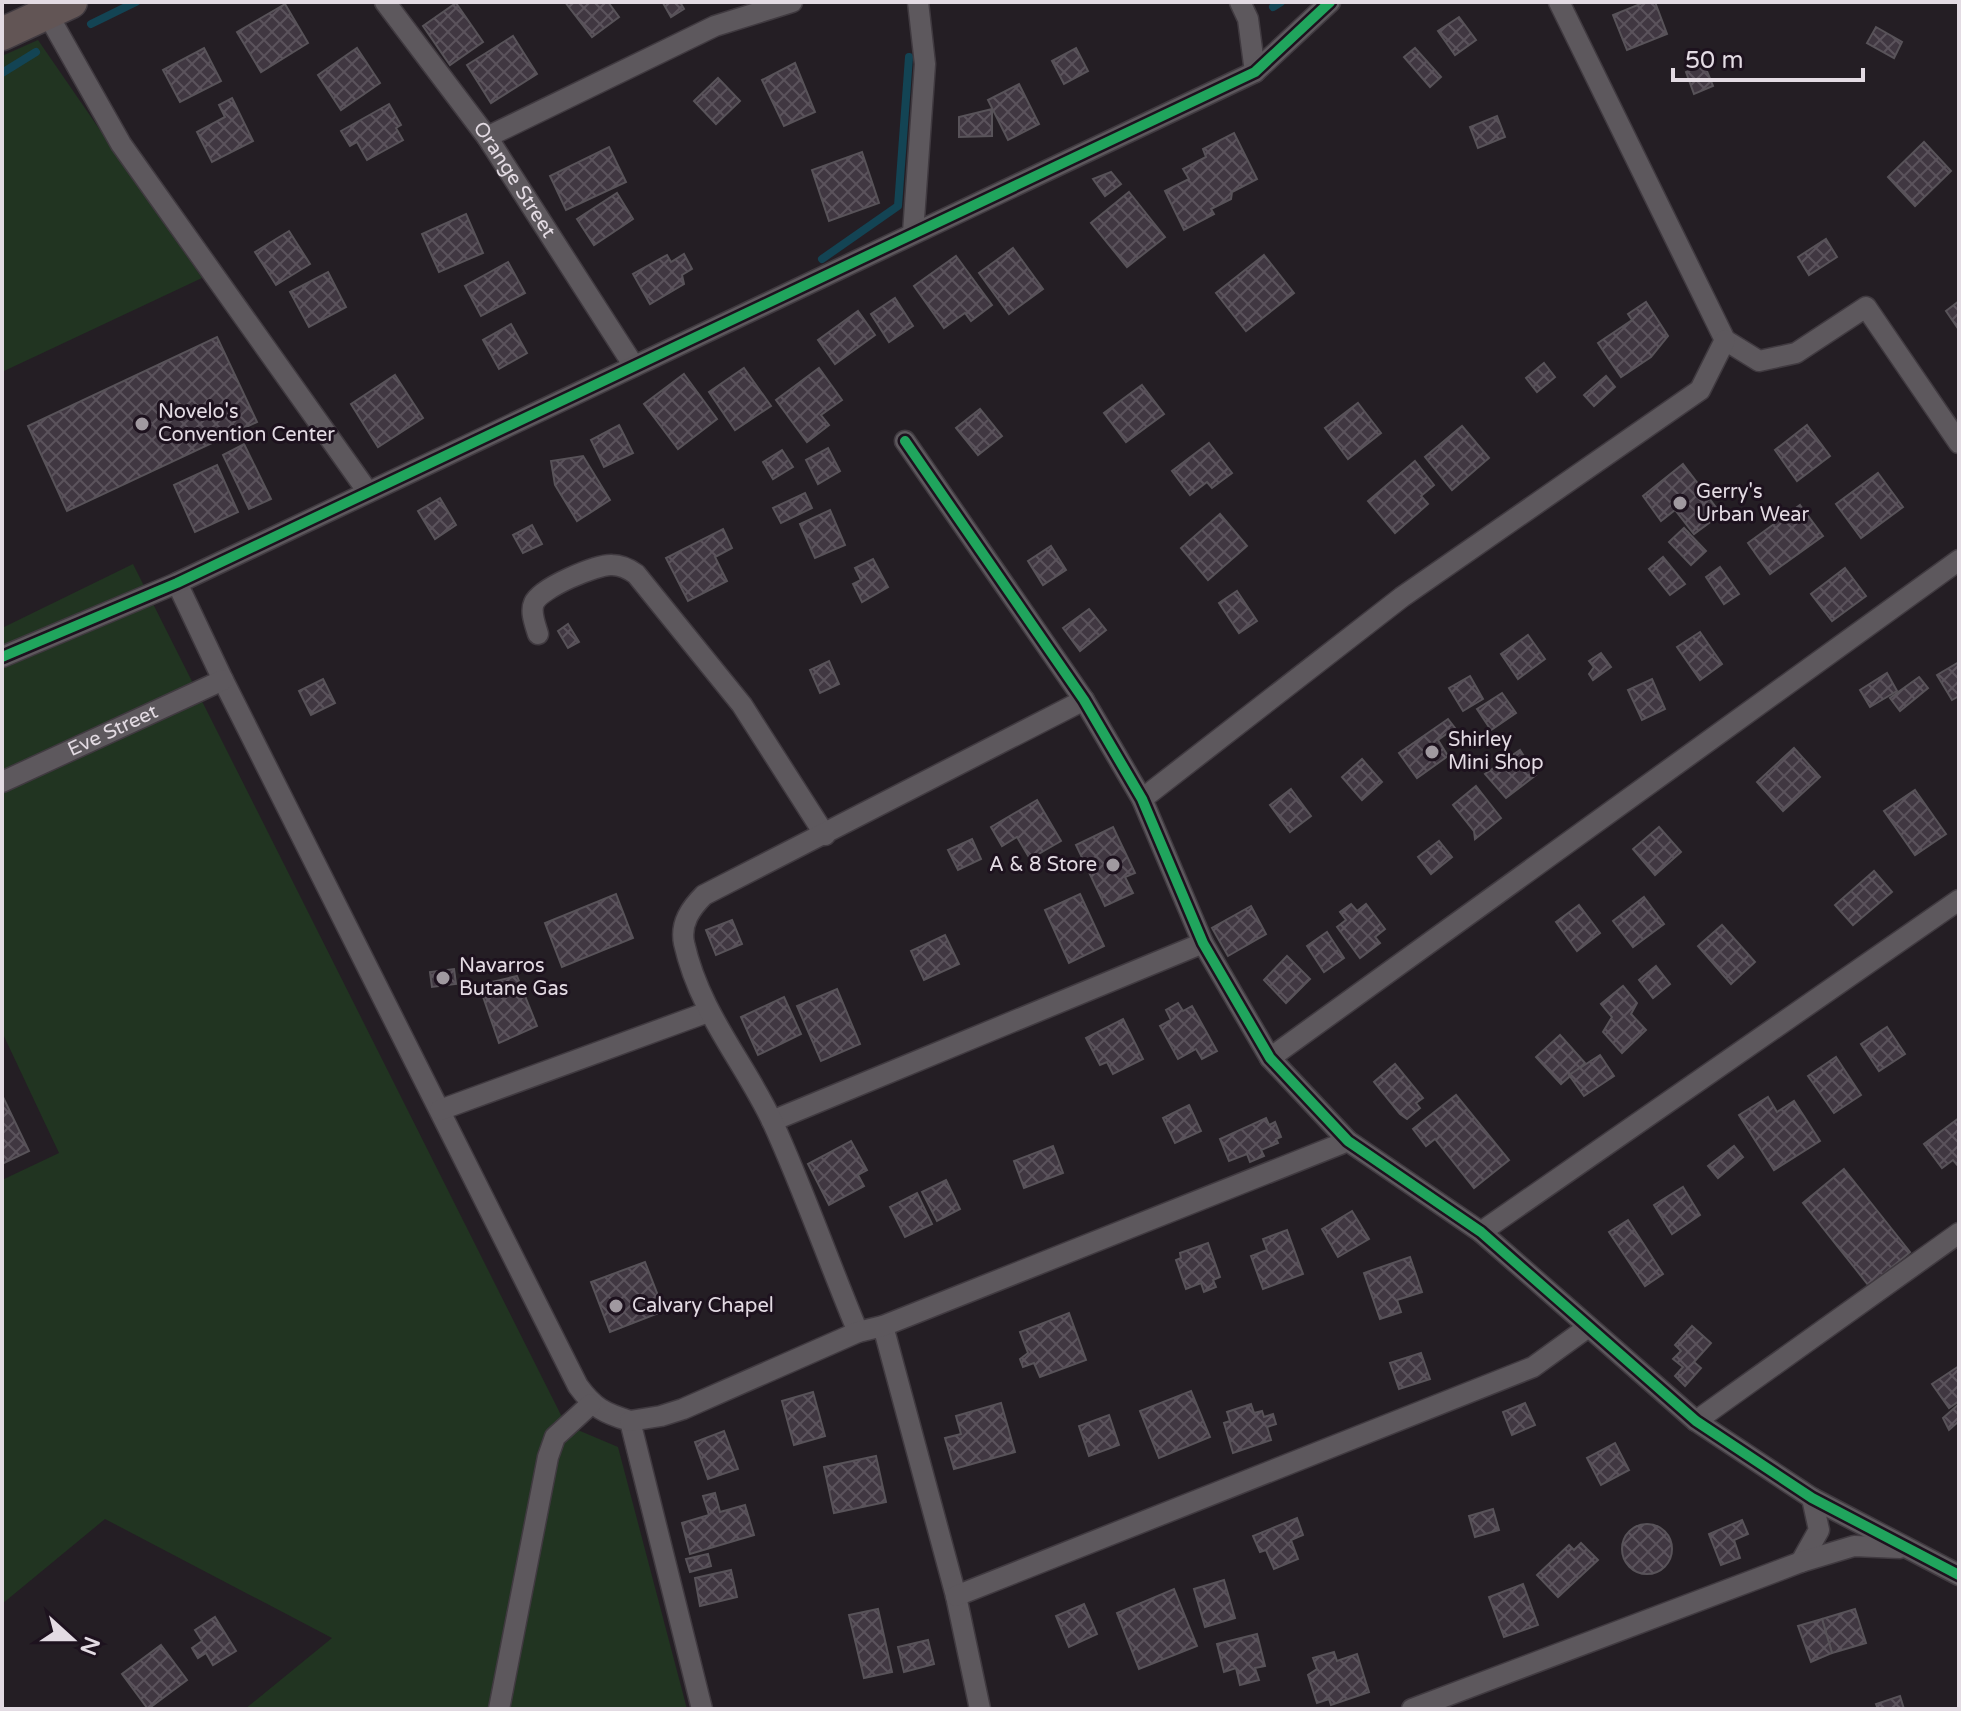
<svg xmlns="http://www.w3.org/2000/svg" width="1961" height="1711" font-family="'Varela Round',sans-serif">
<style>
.green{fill:#213421}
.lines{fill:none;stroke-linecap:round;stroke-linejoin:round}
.stream{stroke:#134454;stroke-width:8}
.building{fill:url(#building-cross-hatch);stroke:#585359;stroke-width:2}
.minor-casing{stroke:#403a40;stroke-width:23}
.trunk-casing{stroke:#403a40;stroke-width:35}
.minor{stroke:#5d585d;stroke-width:20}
.trunk{stroke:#625555;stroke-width:32}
.cycleway-casing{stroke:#1d121e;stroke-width:15}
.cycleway{stroke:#20a55d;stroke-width:10}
.poi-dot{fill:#a099a0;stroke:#1d121e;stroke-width:3}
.labels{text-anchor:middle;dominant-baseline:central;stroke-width:6;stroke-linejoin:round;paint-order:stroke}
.street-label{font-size:20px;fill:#e3dbe3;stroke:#1d121e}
.poi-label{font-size:20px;fill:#e3dbe3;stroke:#1d121e;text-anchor:start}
</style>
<defs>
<pattern id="building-cross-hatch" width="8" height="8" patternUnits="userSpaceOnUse" patternTransform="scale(2)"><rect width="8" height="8" fill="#403741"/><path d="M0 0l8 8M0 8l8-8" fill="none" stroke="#5b535c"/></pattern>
</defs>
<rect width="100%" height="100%" fill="#241e24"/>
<g class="green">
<path d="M38,40L202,278L2,372V56Z"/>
<path d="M133,564L566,1425L618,1447L687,1709H245L332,1638L105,1519L2,1604V1180L59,1153L2,1032V628Z"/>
</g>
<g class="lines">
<g class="stream">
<path d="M1273,7L1281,2"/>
<path d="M91,24L136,2"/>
<path d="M2,73L36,52"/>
<path d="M822,259L898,206L909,57"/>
</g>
</g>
<g class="building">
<path d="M565,2H608L619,17L592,37Z"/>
<path d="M665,2H680L684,9L671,17L663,3Z"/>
<path d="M1645,2H1655L1667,34L1627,50L1613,15Z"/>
<path d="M456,3L483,42L450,65L423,26Z"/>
<path d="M285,4L308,43L261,72L237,32Z"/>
<path d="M1459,17L1476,40L1455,55L1438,31Z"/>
<path d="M1876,27L1902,42L1894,58L1867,43Z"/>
<path d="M513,36L537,74L491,103L467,65Z"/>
<path d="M204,48L221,81L180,102L163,70Z"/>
<path d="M357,48L380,83L341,110L318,75Z"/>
<path d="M1076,48L1088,71L1064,84L1052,61Z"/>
<path d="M1415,48L1441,77L1430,87L1404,57Z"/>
<path d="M795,63L815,112L784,126L762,80Z"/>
<path d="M1704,64L1713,86L1694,94L1686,72Z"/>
<path d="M718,78L740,101L716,124L694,101Z"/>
<path d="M1019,84L1039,124L1008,140L988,100Z"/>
<path d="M232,98L253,141L212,162L197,132L225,117L219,105Z"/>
<path d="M389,104L401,125L396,128L403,140L367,160L357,142L350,146L341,131Z"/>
<path d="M992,109V136L959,137V117Z"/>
<path d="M1497,116L1505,137L1478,148L1470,127Z"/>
<path d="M1234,133L1257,179L1232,192L1231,199L1211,209L1214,214L1184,230L1165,191L1189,179L1183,169L1206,157L1203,149Z"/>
<path d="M1924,142L1951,171L1915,206L1888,177Z"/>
<path d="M609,147L626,182L566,210L550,176Z"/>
<path d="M862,152L879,203L829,221L812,170Z"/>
<path d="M1111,172L1121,184L1105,196L1093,179Z"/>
<path d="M1129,192L1165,237L1127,267L1091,223Z"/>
<path d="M617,193L633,219L594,245L577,219Z"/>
<path d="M466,214L483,253L439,272L422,234Z"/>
<path d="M289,231L310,264L276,285L255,252Z"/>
<path d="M1826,239L1837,257L1809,275L1798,257Z"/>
<path d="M1013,248L1043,289L1009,314L979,273Z"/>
<path d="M684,254L692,269L682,275L684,284L650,304L633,274L667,255L671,262Z"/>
<path d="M1264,255L1294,293L1246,331L1216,293Z"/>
<path d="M956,256L992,305L971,321L965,313L944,328L914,286Z"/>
<path d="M508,262L525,293L481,316L465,286Z"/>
<path d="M328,272L346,307L309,327L290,292Z"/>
<path d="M895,298L913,326L889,342L871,314Z"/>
<path d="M1959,301V330L1946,311Z"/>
<path d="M1646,302L1668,336L1651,357L1621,377L1598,343L1632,320L1628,314Z"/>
<path d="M858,311L875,335L835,364L818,340Z"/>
<path d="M511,324L527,353L499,369L483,340Z"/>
<path d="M217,337L257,422L67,511L28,426Z"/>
<path d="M1544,363L1555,377L1537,392L1526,378Z"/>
<path d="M744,368L771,406L735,430L709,392Z"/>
<path d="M819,368L842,400L821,415L829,425L807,442L776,400Z"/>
<path d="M684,374L717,419L678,449L644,404Z"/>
<path d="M395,375L423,418L378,447L351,404Z"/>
<path d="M1606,376L1615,387L1594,406L1584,395Z"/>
<path d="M1142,385L1164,414L1126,442L1104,413Z"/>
<path d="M1358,403L1381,433L1348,459L1325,428Z"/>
<path d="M980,409L1002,436L978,455L956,428Z"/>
<path d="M619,425L633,453L604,467L591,440Z"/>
<path d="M1807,425L1830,456L1797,481L1775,450Z"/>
<path d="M1462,426L1489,458L1452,490L1425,457Z"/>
<path d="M1209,443L1232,473L1212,488L1207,482L1190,495L1172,471Z"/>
<path d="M244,444L271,499L249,509L223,455Z"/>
<path d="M828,448L840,471L818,484L806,460Z"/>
<path d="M782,450L793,467L773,479L763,462Z"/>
<path d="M583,456L610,500L577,521L555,485L551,461Z"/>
<path d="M1415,461L1434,485L1421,496L1428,504L1395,533L1368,501Z"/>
<path d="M1683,464L1721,514L1694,534L1675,510L1661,521L1643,496Z"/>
<path d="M217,465L238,512L195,532L174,485Z"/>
<path d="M1878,473L1903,507L1861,538L1836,504Z"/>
<path d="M805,493L812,508L781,523L773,508Z"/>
<path d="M440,498L456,525L435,539L418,511Z"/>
<path d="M1800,505L1823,536L1770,574L1748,543Z"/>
<path d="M830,510L845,545L815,558L800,524Z"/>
<path d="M1220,514L1247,546L1208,580L1181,548Z"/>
<path d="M532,525L542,544L523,553L513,535Z"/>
<path d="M1684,528L1706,551L1691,565L1669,542Z"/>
<path d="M723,529L732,548L715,557L727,581L688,601L666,558Z"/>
<path d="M1051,546L1066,570L1043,585L1028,561Z"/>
<path d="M1663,557L1685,584L1670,595L1649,569Z"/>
<path d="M873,559L888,587L862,602L853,584L861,580L855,568Z"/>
<path d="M1720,567L1739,594L1724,604L1706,577Z"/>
<path d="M1845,568L1866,596L1832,621L1811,594Z"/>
<path d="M1237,591L1257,621L1239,633L1219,603Z"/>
<path d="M1089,609L1106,630L1080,651L1063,628Z"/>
<path d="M568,624L579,642L568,648L558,631Z"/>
<path d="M1700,632L1722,664L1700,680L1677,647Z"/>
<path d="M1528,635L1545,659L1518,679L1501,654Z"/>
<path d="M1601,653L1611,667L1593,680L1589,674L1594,667L1589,661Z"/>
<path d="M829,661L839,684L820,693L810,670Z"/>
<path d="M1959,662V696L1952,700L1937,675Z"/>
<path d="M1887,673L1897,691L1870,707L1860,690Z"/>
<path d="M1470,676L1483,699L1463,711L1449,688Z"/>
<path d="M1919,677L1928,688L1900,711L1890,698Z"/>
<path d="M323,679L335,703L311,715L299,691Z"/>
<path d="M1652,679L1665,709L1642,720L1628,690Z"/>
<path d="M1502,693L1516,713L1491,730L1477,709Z"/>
<path d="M1448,719L1455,728L1438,740L1448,756L1417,778L1399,753Z"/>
<path d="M1794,748L1820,777L1783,811L1757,782Z"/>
<path d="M1520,750L1536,775L1506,798L1485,774Z"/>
<path d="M1362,759L1382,782L1362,800L1342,777Z"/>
<path d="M1476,786L1501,818L1475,839L1474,831L1453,805Z"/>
<path d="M1291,789L1311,816L1290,832L1270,805Z"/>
<path d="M1915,790L1946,834L1915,855L1884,811Z"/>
<path d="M1037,800L1061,841L1030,859L1017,837L1002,846L991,827Z"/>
<path d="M1113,827L1135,873L1125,877L1133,893L1105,906L1076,845Z"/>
<path d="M1659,827L1681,852L1655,875L1633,849Z"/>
<path d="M972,839L981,859L958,870L948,850Z"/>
<path d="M1439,841L1452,857L1431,874L1418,857Z"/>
<path d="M1874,871L1892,892L1853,925L1835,905Z"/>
<path d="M616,894L633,938L562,967L545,923Z"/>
<path d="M1080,894L1104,946L1069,963L1045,910Z"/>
<path d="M1644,897L1664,924L1633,947L1613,921Z"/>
<path d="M1351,904L1357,911L1366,904L1385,929L1375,937L1380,943L1360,958L1337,927L1346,920L1340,912Z"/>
<path d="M1579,905L1600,933L1577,951L1556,922Z"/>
<path d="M1251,906L1266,934L1228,956L1212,928Z"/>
<path d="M732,920L742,944L716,955L706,930Z"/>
<path d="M1722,925L1755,962L1731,984L1698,946Z"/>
<path d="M1327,932L1344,958L1324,972L1307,946Z"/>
<path d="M945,935L959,964L924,980L911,951Z"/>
<path d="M1287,956L1310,979L1286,1003L1264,980Z"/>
<path d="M1656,966L1670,984L1653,998L1639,980Z"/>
<path d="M454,969L456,984L432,987L430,972Z"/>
<path d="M517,976L537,1026L499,1043L479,985Z"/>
<path d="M1623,986L1637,1003L1631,1014L1646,1030L1622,1053L1603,1032L1612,1017L1601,1004Z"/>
<path d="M837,989L860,1044L821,1061L797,1006Z"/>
<path d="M784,997L801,1034L758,1055L741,1017Z"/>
<path d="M1178,1003L1183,1011L1192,1006L1217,1051L1202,1059L1196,1049L1178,1059L1160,1026L1171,1020L1166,1010Z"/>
<path d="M1123,1019L1143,1059L1113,1074L1107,1062L1100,1065L1086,1038Z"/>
<path d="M1887,1027L1905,1054L1879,1071L1861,1044Z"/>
<path d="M1560,1035L1585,1063L1561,1084L1536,1057Z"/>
<path d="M1600,1055L1614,1076L1584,1096L1569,1075Z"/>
<path d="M1836,1057L1861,1095L1834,1113L1808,1076Z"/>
<path d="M1395,1064L1423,1098L1416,1103L1420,1108L1407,1119L1400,1114L1374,1082Z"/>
<path d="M2,1095L29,1151L2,1164Z"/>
<path d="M1456,1095L1509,1160L1474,1188L1435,1139L1426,1146L1413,1129Z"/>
<path d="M1768,1097L1777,1112L1794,1101L1820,1141L1774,1170L1739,1115Z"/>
<path d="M1189,1105L1201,1131L1175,1143L1163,1118Z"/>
<path d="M1266,1118L1269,1125L1275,1122L1281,1137L1276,1139L1278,1143L1261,1150L1264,1156L1250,1162L1247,1154L1229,1161L1220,1139Z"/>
<path d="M1959,1118V1167L1953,1160L1942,1168L1924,1144Z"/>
<path d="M851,1141L867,1170L858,1175L864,1186L829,1205L808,1164Z"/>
<path d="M1053,1146L1063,1173L1024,1188L1014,1161Z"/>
<path d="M1734,1146L1743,1157L1718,1178L1708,1166Z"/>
<path d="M1844,1169L1910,1252L1869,1286L1803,1203Z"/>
<path d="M946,1180L960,1209L937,1221L922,1192Z"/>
<path d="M1683,1187L1700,1215L1672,1234L1654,1205Z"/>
<path d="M917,1193L932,1224L905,1237L890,1207Z"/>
<path d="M1352,1211L1369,1239L1338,1257L1322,1229Z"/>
<path d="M1628,1220L1663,1274L1645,1286L1609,1232Z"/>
<path d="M1287,1230L1303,1274L1263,1289L1251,1256L1267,1250L1263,1239Z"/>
<path d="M1208,1243L1220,1277L1213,1280L1216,1287L1204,1292L1201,1283L1186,1289L1176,1260L1181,1258L1180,1253Z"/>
<path d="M1410,1257L1422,1292L1397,1300L1401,1312L1380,1319L1364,1273Z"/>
<path d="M645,1262L664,1311L610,1332L591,1282Z"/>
<path d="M1069,1313L1086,1360L1040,1377L1034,1363L1023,1367L1020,1359L1028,1353L1020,1332Z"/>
<path d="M1692,1326L1711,1343L1694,1362L1701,1368L1685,1386L1675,1376L1683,1367L1673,1359L1681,1351L1675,1345Z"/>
<path d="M1421,1353L1430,1379L1399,1389L1390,1363Z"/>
<path d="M1959,1366V1401L1949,1408L1932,1384Z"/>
<path d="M1191,1391L1210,1437L1159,1458L1140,1411Z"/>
<path d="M813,1392L825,1436L794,1445L782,1401Z"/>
<path d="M1001,1403L1015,1452L954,1469L945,1438L961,1434L956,1416Z"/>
<path d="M1525,1403L1535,1425L1512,1435L1503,1412Z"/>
<path d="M1251,1404L1254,1413L1262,1411L1264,1417L1273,1414L1276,1424L1267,1427L1271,1440L1233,1453L1224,1423L1230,1421L1227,1412Z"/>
<path d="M1959,1404V1421L1949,1430L1943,1418Z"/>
<path d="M1109,1415L1119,1445L1089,1456L1079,1426Z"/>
<path d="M724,1431L738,1469L708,1479L695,1442Z"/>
<path d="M1615,1443L1629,1470L1601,1485L1587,1458Z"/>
<path d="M876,1456L886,1502L834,1513L824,1467Z"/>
<path d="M715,1493L720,1512L745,1505L754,1535L690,1554L682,1523L709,1515L703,1496Z"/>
<path d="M1493,1509L1499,1530L1475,1537L1469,1516Z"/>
<path d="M1297,1518L1303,1535L1291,1540L1298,1559L1274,1569L1266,1550L1260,1552L1253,1536Z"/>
<path d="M1742,1520L1748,1534L1734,1540L1740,1558L1721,1565L1709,1534Z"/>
<circle cx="1647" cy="1549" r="25"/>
<path d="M1581,1543L1598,1560L1558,1597L1537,1575L1569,1545L1574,1550Z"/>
<path d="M708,1554L711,1566L690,1572L686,1559Z"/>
<path d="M731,1570L737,1597L700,1606L695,1578Z"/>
<path d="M1224,1580L1235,1618L1205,1627L1194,1589Z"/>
<path d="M1523,1584L1538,1625L1504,1637L1489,1597Z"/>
<path d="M1174,1589L1197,1646L1139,1669L1117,1613Z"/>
<path d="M1084,1604L1097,1634L1069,1647L1056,1616Z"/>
<path d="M878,1609L892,1672L864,1678L849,1615Z"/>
<path d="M1855,1609L1866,1643L1832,1653L1822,1619Z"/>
<path d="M215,1617L236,1651L213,1665L206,1653L198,1658L192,1648L202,1641L195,1630Z"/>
<path d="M1822,1619L1832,1653L1811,1662L1798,1626Z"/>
<path d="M1257,1634L1265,1666L1255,1668L1259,1680L1240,1685L1236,1668L1224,1672L1217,1644Z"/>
<path d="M928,1640L934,1664L904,1672L898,1647Z"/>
<path d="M161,1645L187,1680L148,1709L122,1674Z"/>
<path d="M1334,1652L1337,1661L1357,1654L1369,1692L1331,1705L1329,1699L1317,1703L1308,1675L1317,1669L1313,1658Z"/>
<path d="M1900,1696L1904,1709H1878L1876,1704Z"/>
</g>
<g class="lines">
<g class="minor-casing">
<g id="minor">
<path id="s1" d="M385,2L487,137L634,366"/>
<path d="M1240,2L1248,19L1255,72"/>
<path d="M1559,2L1725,340L1759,361L1796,353L1866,307L1959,443"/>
<path d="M47,13L121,144L368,492"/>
<path d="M487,137L715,26L792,2"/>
<path d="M913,233L925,64L918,2"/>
<path d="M905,441L1084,700L1142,799L1203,943L1270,1058L1348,1141L1481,1232L1696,1421L1812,1498L1959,1575"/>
<path d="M177,583L223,680L578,1386C594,1408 604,1413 630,1421L702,1709"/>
<path d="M538,634C535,624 530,612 534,603C540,588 597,564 612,565C621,565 629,569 636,574L742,705L825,835"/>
<path d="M2,657L177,583L1255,72L1330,2"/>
<path id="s2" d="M2,782L223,680"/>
<path d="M1142,799L1402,597L1700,390L1725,340"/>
<path d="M1270,1058L1959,560"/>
<path d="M440,1110L708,1012"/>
<path d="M772,1121L1203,943"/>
<path d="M1481,1232L1959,900"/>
<path d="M883,1326L956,1596L980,1709"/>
<path d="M858,1332C829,1263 804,1191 773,1123C744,1061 700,1014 684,943C680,923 691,908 704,895L1084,700"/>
<path d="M630,1421L661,1416L683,1409L858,1332L883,1326L1348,1141"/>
<path d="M1696,1421L1959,1233"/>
<path d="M1801,1562L1819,1530L1812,1498"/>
<path d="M956,1596L1533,1367L1587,1328"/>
<path d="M499,1709L548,1457L555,1437L591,1404"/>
<path d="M1412,1709L1801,1562L1854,1546L1900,1548"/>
</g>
</g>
<g class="trunk-casing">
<path id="trunk" d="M2,34L71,2"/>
</g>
<use href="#minor" class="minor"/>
<use href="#trunk" class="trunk"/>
<g class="cycleway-casing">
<g id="cycleway">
<path d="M905,441L1084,700L1142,799L1203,943L1270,1058L1348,1141L1481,1232L1696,1421L1812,1498L1959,1575"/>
<path d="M2,657L177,583L1255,72L1330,2"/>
</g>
</g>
<use href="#cycleway" class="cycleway"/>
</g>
<g class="poi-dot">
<circle cx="142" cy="424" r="8"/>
<circle cx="1680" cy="503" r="8"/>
<circle cx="1432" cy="752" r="8"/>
<circle cx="1113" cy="865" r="8"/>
<circle cx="443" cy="978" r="8"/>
<circle cx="616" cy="1306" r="8"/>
</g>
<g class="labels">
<g class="street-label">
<text stroke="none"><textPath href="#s1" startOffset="220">Orange Street</textPath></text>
<text stroke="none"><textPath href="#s2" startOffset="122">Eve Street</textPath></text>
</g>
<g class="poi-label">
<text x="158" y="412">Novelo's<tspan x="158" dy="23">Convention Center</tspan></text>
<text x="1696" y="492">Gerry's<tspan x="1696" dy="23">Urban Wear</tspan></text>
<text x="1448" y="740">Shirley<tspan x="1448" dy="23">Mini Shop</tspan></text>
<text x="1097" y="865" text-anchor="end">A &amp; 8 Store</text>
<text x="459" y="966">Navarros<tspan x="459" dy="23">Butane Gas</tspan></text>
<text x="632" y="1306">Calvary Chapel</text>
</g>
</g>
<rect width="1961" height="1711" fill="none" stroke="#e3dbe3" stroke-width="8"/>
<g transform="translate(72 1639) rotate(111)" stroke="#1d121e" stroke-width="6" paint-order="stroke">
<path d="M0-6L14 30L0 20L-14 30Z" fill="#e3dbe3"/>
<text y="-12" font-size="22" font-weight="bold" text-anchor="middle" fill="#e3dbe3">N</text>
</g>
<path d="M1673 68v12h190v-12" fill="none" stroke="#e3dbe3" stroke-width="4"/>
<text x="1685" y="68" font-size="24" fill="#e3dbe3" stroke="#1d121e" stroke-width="6" paint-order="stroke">50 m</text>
</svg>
